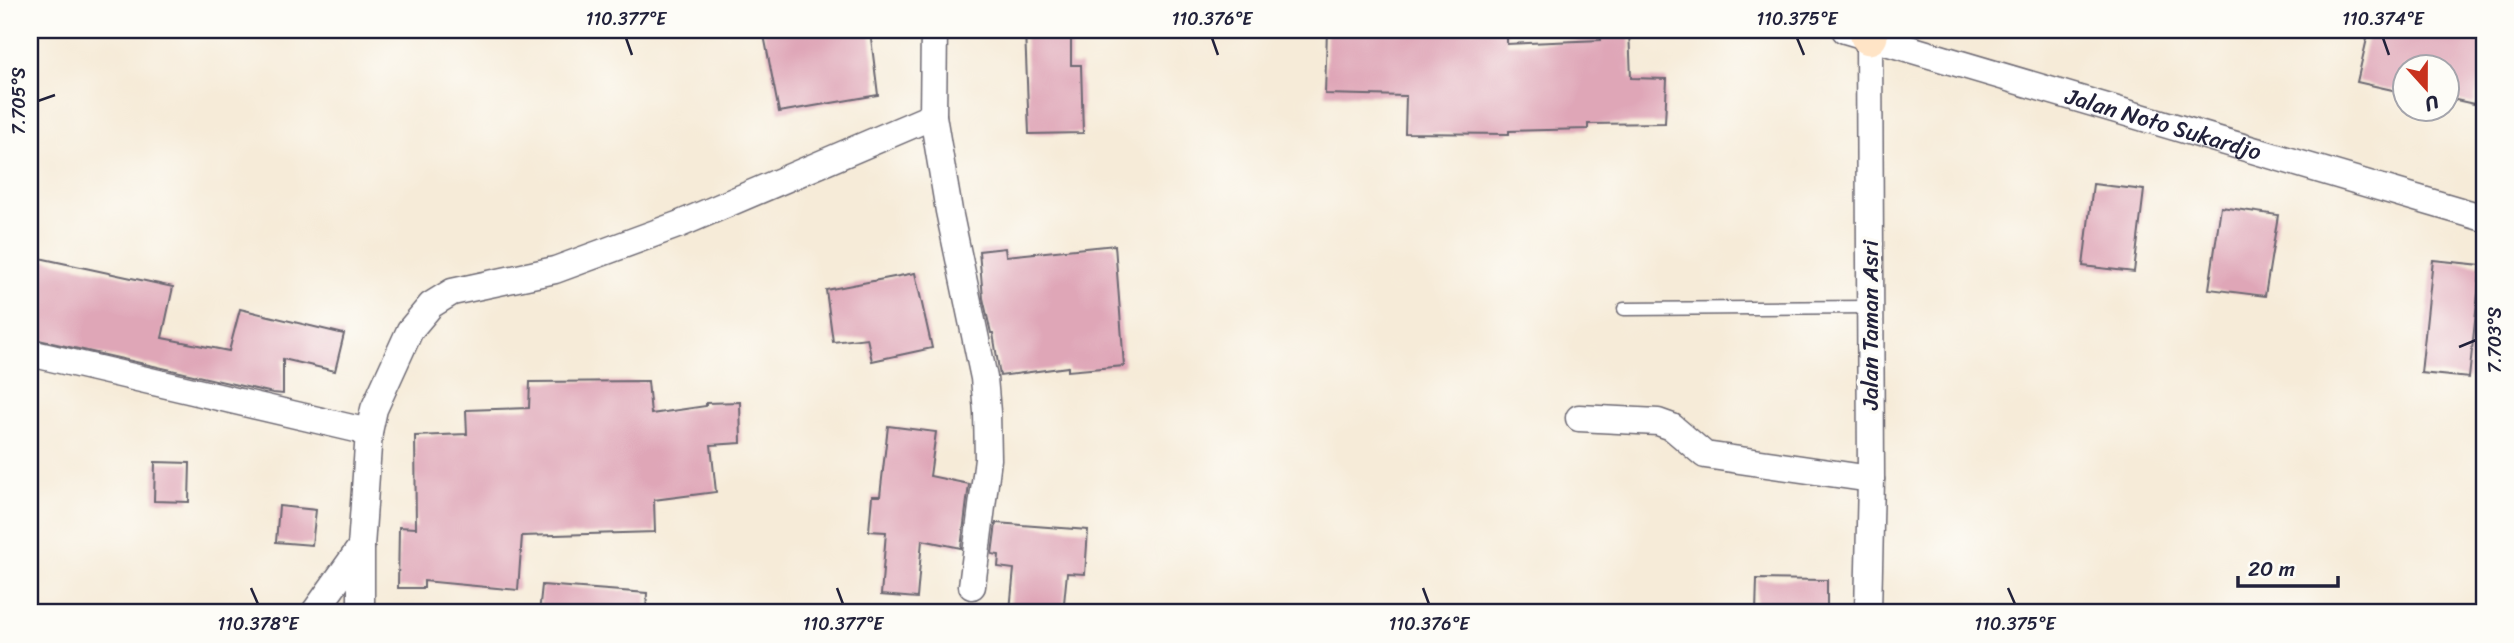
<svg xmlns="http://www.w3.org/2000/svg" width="2514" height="643" font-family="Sriracha,sans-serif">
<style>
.building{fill:#dfa6b7}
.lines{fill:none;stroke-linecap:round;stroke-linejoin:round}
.lane-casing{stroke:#6c6872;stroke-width:15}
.street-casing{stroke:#6c6872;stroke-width:29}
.secondary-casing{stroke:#6c6872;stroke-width:39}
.lane{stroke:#fff;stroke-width:12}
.street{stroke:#fff;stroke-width:26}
.secondary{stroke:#ffe4c6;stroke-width:37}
.ticks{fill:none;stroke:#22223b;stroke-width:2.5}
.labels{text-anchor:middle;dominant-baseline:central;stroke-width:7;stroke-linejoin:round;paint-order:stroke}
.street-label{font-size:23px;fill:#22223b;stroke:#fdfcf7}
.neatline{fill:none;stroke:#22223b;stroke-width:2.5}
.ticks-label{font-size:18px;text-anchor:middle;fill:#22223b}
</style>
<rect width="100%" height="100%" fill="#fdfcf7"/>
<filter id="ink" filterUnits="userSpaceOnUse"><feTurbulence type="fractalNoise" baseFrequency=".0143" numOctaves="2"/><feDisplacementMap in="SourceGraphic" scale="14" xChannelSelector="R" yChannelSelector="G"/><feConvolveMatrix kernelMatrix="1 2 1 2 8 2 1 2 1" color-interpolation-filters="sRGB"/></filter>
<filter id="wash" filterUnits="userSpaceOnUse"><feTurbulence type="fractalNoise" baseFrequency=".00686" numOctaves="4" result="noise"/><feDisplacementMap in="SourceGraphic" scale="28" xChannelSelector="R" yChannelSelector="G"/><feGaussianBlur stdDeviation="1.57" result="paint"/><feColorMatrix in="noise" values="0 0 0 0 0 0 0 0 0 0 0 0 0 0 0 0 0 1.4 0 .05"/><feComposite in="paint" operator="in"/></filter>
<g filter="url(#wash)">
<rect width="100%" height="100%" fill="#f6ebd8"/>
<g id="blocks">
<g class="building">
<path d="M763,30H870L878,95L779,112Z"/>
<path d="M1025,30H1071V65H1081L1083,133L1029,134Z"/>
<path d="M1327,30H1507V44L1601,40L1600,31L1629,30L1631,78L1667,79L1665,123L1588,124V129L1509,131V134L1405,133L1406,96L1325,94Z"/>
<path d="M2369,30H2457L2484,36V58L2474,104L2447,98V66H2405V88L2398,87L2397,91L2357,82Z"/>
<path d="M2093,184L2144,190L2134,272L2083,266Z"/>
<path d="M2221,207L2278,215L2265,296L2209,289Z"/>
<path d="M1115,245L1124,366L1068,371V367L1000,376L993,333H991L983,298L979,251L1005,248L1006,256Z"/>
<path d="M30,256L173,287L162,338L229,351L240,309L344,334L335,371L283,359V394L273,393L30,338Z"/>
<path d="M2433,260L2481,265L2469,378L2421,373Z"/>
<path d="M915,273L932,348L872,361L867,338L833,342L826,290Z"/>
<path d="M648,381L651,414L706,406V403L740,402L741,443L711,445L716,492L654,500L655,532L522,536L518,590L424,581V588H398L399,527L416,528L415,436L467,434L466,410L529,408L530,382Z"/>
<path d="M888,426L936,432L930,476L969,484L961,548L922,540L917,598L881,595L886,532L869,531L872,496H880Z"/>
<path d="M155,462L190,463L189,502L154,501Z"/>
<path d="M279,506L316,510L312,545L276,542Z"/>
<path d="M996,523L1088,530L1085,574L1067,573L1063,613L1010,610L1014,569L998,567L999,555L992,554Z"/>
<path d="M1757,579L1827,580V613H1756Z"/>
<path d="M542,585L647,593L646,613H539Z"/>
</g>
</g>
</g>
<g filter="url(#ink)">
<use href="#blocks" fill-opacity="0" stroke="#6c6872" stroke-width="2"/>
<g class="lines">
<g class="lane-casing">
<path id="lane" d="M1624,309L1870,307"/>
</g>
<g class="street-casing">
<g id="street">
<path d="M934,30L933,116L949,211L984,378L987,412L988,459L972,586"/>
<path id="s1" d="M1845,30L2484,218"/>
<path d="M30,353L369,432"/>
<path d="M1579,418L1658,422L1672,427L1705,455L1871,479"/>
<path d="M314,613L361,547"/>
<path d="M361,613V547L369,432L374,409L410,330L431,305L452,292L555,270L680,224L933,116"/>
<path d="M1868,613L1871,479L1869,36"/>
</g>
</g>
<g class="secondary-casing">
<path id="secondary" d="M1869,36V30"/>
</g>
<use href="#lane" class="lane"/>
<use href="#street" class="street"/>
<use href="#secondary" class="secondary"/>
</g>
</g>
<path class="ticks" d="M626,38L632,55M1212,38L1218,55M1797,38L1804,55M2383,38L2389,55M38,101L55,95M2459,347L2476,340M251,588L258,604M837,588L843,604M1423,588L1429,604M2008,588L2015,604"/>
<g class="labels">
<g class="street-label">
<text stroke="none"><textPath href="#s1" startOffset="332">Jalan Noto Sukardjo</textPath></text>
<text transform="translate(1870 325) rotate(-90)">Jalan Taman Asri</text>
</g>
</g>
<rect width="2514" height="643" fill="none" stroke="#fdfcf7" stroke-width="77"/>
<g transform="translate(2426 88) rotate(159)"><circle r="33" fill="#fdfcf7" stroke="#a5a5ac" stroke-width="2"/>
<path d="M0-5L12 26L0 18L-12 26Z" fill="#c8321e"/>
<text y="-10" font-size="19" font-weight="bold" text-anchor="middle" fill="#22223b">U</text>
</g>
<path d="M2238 576v10h100v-10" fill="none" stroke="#22223b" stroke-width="3.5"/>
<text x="2248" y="576" font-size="21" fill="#22223b" stroke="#fdfcf7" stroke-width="5" paint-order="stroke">20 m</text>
<rect x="38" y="38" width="2438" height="566" class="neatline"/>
<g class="ticks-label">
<text x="626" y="25">110.377°E</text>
<text x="1212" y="25">110.376°E</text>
<text x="1797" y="25">110.375°E</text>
<text x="2383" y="25">110.374°E</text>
<text transform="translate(19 101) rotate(-90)" y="6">7.705°S</text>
<text transform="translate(2495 340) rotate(-90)" y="6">7.703°S</text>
<text x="258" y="630">110.378°E</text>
<text x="843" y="630">110.377°E</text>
<text x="1429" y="630">110.376°E</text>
<text x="2015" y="630">110.375°E</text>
</g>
</svg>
